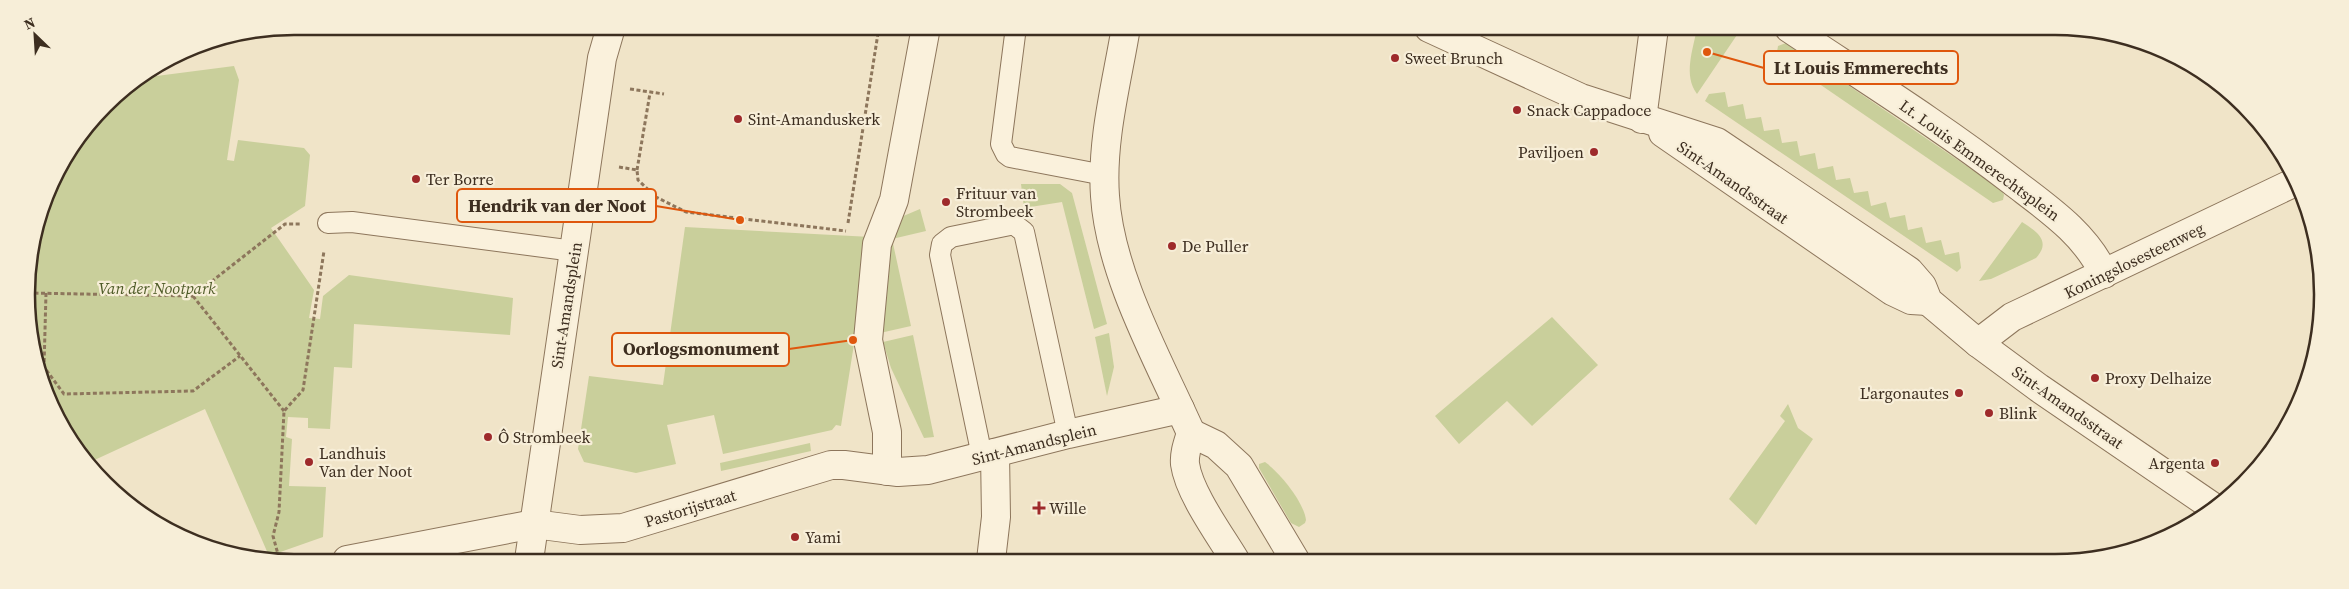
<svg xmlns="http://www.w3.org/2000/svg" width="2349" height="589" font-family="'Source Serif 4',serif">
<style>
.green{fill:#c9cf9b}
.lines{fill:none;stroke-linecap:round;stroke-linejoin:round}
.lane-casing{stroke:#8d765c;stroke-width:22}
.street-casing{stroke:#8d765c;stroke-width:30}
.path{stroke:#8d765c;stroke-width:3;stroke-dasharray:4 2.5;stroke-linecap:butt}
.lane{stroke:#faf1dc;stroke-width:20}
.street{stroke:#faf1dc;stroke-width:28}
.poi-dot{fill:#9e2a2b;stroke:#f7eed8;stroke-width:2}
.labels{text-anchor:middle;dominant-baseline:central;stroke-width:4.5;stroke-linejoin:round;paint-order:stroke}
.poi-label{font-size:16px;fill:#3d2e20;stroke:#f7eed8;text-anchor:start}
.street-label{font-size:16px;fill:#3d2e20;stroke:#f7eed8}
.park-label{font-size:16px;font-style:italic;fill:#4d5a26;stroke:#f7eed8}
.rim{fill:none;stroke:#3d2e20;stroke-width:2.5}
.leader{fill:none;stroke:#df570d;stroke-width:2}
.callout-dot{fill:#df570d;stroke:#f7eed8;stroke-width:2}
.callout{fill:#f7eed8;stroke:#df570d;stroke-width:2}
.callout-label{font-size:18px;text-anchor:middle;font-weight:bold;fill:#3d2e20}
</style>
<rect width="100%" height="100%" fill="#f0e4c8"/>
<g class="green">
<path d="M1697,28L1741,29L1697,94C1683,75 1693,50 1697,28Z"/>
<path d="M1786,43L2002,190L2004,195L2003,200L1993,203L1780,57L1777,52L1778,46Z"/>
<path d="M234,66L239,80L227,160L234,161L238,140L304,148L310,155L305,206L271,228L314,290L309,318L320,319L323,296L349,275L513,298L510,335L354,324L352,368L334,367L330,429L308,428V418L288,417L286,437L292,439L289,486L326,487L323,537L269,556L205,409L88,463L82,458L35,364L27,277L54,176L117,93L141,78Z"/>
<path d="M1725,92L1728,107L1743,104L1746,119L1761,117L1764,131L1779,129L1782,143L1797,141L1800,156L1815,153L1818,169L1833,166L1836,180L1850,178L1854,193L1868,191L1871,206L1886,202L1890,218L1905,215L1908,230L1922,227L1926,243L1941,240L1945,255L1959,252L1961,268L1957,272L1705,101L1709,94Z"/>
<path d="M1021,184H1060L1072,193L1107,324L1094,329L1062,202L1024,208Z"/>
<path d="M920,209L926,231L892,239L911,326L880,333L883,242L894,220Z"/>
<path d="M2022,222C2036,231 2052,241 2036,258L1991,279L1979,281Z"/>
<path d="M685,227L871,237L841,426L836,425L832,430L723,454L714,415L667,425L676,464L636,473L584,462L578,449L589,376L663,385Z"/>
<path d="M1552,317L1598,365L1532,426L1507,401L1459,444L1435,416Z"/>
<path d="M1109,333L1114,367L1107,396L1095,337Z"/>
<path d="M913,335L934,437L924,438L891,368L883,342Z"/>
<path d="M1788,404L1798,428L1813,439L1756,525L1729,499L1785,421L1780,416Z"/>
<path d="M810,443L811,451L721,471L720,463Z"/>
<path d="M1265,462C1279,472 1304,502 1306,520L1305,523L1299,527L1291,523L1259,468V464Z"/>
</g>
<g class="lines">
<g class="lane-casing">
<g id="lane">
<path d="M1016,27L1001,144L1006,154L1010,157L1104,175"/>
<path d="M328,223L352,222L574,251"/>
<path d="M982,456L940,255L942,244L951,237L1010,225H1015L1024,232L1068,434"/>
</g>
</g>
<g class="street-casing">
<g id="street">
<path d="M1126,27C1117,82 1101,140 1105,196C1110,275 1159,361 1191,433"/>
<path d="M1429,28L1581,98L1717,142L1909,271L1922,286L1928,301L1978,343L2039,388L2213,507"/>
<path d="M1789,28C1864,78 1941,126 2012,181C2047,208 2085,233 2104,274"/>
<path d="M1642,119L1654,28"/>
<path d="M1663,133L1892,291L1911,300L1928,301"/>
<path d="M1978,343L2012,317L2293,183"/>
<path d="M1191,433L1216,445L1239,466L1295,560"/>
<path d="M1191,433C1188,443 1184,453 1185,464C1189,493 1220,535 1235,560"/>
<path d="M887,471V432L868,340L877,244L894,200L926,27"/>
<path d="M347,560L534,524L580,530L623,528L831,465H844L898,472L928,470L1068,434L1180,409"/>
<path d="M529,560L602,58L611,27"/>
<path d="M991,560L996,517L995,453"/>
</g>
</g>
<g class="path">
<path d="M630,89L664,94"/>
<path d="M619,167L637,170L638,180L656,197L686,212L846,231"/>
<path d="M637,170L650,93"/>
<path d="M848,223L879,27"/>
<path d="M28,293L193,296L285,224H300"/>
<path d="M46,293L44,367L64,394L193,391L240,356"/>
<path d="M193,296L284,411"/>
<path d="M279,558L273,536L279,512L284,411L303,390L324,251"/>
</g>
<use href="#lane" class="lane"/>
<use href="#street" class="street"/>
</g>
<g class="poi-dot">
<circle cx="1395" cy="58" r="5"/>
<circle cx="1517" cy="110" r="5"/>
<circle cx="738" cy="119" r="5"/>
<circle cx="1594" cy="152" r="5"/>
<circle cx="416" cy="179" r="5"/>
<circle cx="946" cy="202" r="5"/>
<circle cx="1172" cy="246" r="5"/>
<circle cx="2095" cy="378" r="5"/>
<circle cx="1959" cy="393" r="5"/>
<circle cx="1989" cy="413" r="5"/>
<circle cx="488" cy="437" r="5"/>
<circle cx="309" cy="462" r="5"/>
<circle cx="2215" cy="463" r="5"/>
<path d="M1036.5 500.5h5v5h5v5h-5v5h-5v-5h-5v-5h5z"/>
<circle cx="795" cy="537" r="5"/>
</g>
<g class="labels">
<g class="poi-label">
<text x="1405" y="58">Sweet Brunch</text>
<text x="1527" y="110">Snack Cappadoce</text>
<text x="748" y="119">Sint-Amanduskerk</text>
<text x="1584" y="152" text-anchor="end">Paviljoen</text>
<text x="426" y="179">Ter Borre</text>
<text x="956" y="193">Frituur van<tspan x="956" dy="18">Strombeek</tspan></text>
<text x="1182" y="246">De Puller</text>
<text x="2105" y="378">Proxy Delhaize</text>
<text x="1949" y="393" text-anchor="end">L'argonautes</text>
<text x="1999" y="413">Blink</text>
<text x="498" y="437">Ô Strombeek</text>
<text x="319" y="453">Landhuis<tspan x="319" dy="18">Van der Noot</tspan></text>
<text x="2205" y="463" text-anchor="end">Argenta</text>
<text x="1049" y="508">Wille</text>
<text x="805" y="537">Yami</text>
</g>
<g class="street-label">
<text transform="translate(1980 160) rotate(36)">Lt. Louis Emmerechtsplein</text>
<text transform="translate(1733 182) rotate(35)">Sint-Amandsstraat</text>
<text transform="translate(2134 260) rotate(-26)">Koningslosesteenweg</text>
<text transform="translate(566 305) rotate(-81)">Sint-Amandsplein</text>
<text transform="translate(2068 407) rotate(35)">Sint-Amandsstraat</text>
<text transform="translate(1034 444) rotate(-14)">Sint-Amandsplein</text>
<text transform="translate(690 508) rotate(-17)">Pastorijstraat</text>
</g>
<g class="park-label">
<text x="157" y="288">Van der Nootpark</text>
</g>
</g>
<path d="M0 0H2349V589H0ZM294 35H2055A259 259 0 0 1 2314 294V295A259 259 0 0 1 2055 554H294A259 259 0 0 1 35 295V294A259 259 0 0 1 294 35Z" fill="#f7eed8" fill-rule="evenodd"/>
<path class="rim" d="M294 35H2055A259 259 0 0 1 2314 294V295A259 259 0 0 1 2055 554H294A259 259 0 0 1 35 295V294A259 259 0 0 1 294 35Z"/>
<path class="leader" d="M1707 52L1764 68M740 220L656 206M853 340L789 349"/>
<g class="callout-dot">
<circle cx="1707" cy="52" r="5"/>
<circle cx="740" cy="220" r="5"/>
<circle cx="853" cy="340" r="5"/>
</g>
<g class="callout">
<rect x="1764" y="51" width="194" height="33" rx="5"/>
<rect x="457" y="189" width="199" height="33" rx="5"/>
<rect x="612" y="333" width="177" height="33" rx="5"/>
</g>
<g class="callout-label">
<text x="1861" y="74">Lt Louis Emmerechts</text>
<text x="557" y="212">Hendrik van der Noot</text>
<text x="701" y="355">Oorlogsmonument</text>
</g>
<g transform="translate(35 35) rotate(335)" stroke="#f7eed8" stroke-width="4" paint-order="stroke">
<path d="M0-4L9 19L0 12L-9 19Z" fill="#3d2e20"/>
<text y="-8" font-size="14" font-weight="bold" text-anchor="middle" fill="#3d2e20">N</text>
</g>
</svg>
